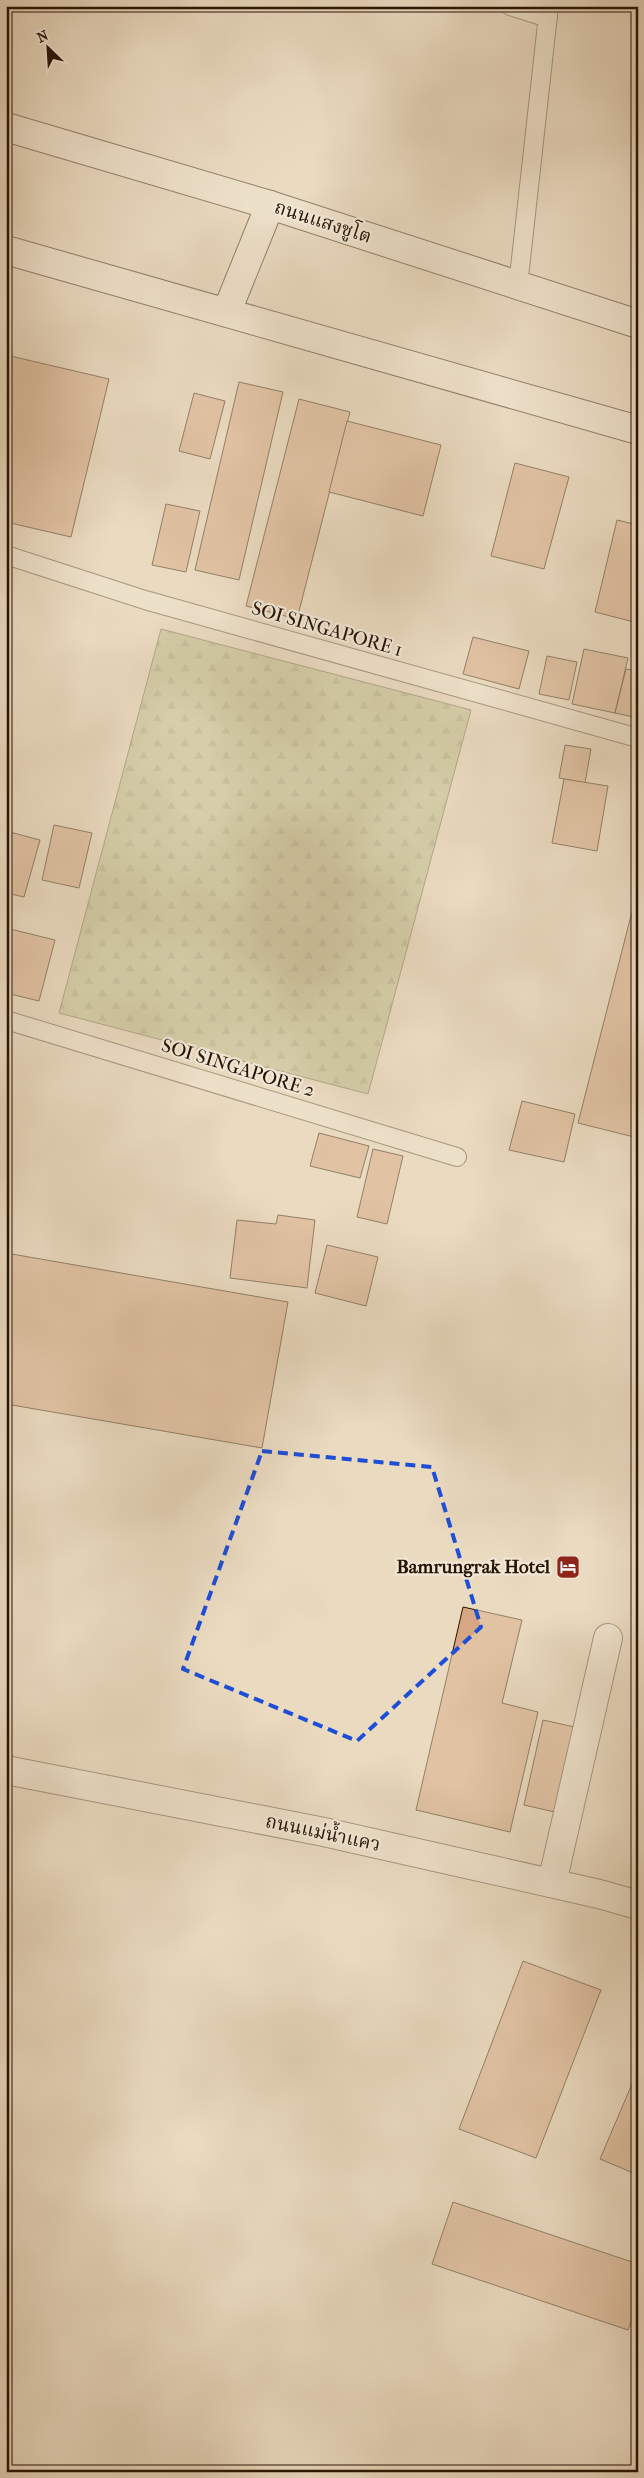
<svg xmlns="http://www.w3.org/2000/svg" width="644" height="2478" font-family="'IM FELL French Canon','Noto Serif Thai',serif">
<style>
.forest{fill:url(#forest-firs);stroke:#726848}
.building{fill:#d7a683;stroke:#271302}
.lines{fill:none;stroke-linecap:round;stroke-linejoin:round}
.service-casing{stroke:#584532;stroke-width:20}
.minor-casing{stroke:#584532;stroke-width:30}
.secondary-casing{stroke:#271302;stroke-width:30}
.service{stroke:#f1e7d6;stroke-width:18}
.minor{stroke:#f1e7d6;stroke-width:28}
.secondary{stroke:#f1e7d6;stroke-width:28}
.marked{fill:none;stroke:#1d4ed8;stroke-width:4;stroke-dasharray:10 6;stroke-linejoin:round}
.labels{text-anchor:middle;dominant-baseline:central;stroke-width:4.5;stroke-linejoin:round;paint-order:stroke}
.street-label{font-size:19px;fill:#271302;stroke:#f1e7d6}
.poi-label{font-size:19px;font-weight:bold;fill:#271302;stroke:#f1e7d6;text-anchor:end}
</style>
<defs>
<pattern id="forest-firs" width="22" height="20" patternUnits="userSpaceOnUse" patternTransform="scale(1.25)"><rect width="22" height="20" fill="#bcbe8e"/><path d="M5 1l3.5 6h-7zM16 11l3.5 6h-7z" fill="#a2a279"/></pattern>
</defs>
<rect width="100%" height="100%" fill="#eadac0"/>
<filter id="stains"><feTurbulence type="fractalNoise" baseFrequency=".004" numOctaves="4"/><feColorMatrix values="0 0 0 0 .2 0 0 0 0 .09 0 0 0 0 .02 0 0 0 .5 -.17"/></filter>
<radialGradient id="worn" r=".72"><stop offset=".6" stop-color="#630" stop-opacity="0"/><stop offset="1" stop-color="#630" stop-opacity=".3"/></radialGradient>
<path class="forest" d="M161,629L471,710L368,1094L59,1013Z"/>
<g class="building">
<path d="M6,355L109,379L71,537L6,522Z"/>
<path d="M239,382L283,392L239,580L195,570Z"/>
<path d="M194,393L225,401L210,459L179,451Z"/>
<path d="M299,399L350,412L297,619L246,606Z"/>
<path d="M347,421L441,445L423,516L329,492Z"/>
<path d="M515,463L569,477L544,569L491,556Z"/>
<path d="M166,504L200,511L186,572L152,565Z"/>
<path d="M617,520L638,525V623L595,612Z"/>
<path d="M473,637L529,651L519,689L463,674Z"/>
<path d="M584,649L628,658L615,713L572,704Z"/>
<path d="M547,656L577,662L569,700L539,694Z"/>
<path d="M626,669L638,671V718L615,713Z"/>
<path d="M565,745L591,749L585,783L559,778Z"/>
<path d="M564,779L608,786L597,851L552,843Z"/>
<path d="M54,825L92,833L79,888L42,880Z"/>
<path d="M6,831L40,840L24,897L6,893Z"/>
<path d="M635,900L638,901V1138L578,1123Z"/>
<path d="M6,928L55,940L39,1001L6,993Z"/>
<path d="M522,1101L575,1114L564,1162L509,1150Z"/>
<path d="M319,1133L369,1146L360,1178L310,1166Z"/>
<path d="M373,1149L403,1156L387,1224L357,1217Z"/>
<path d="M278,1215L315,1220L307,1288L230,1278L237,1220L276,1224Z"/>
<path d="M327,1245L378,1257L366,1306L315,1293Z"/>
<path d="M6,1253L288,1302L262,1448L6,1404Z"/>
<path d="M463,1607L522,1620L502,1703L538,1712L510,1832L416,1810Z"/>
<path d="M543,1720L579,1728L559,1813L524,1805Z"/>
<path d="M523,1961L601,1990L536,2158L459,2129Z"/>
<path d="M638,2070V2175L600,2159Z"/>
<path d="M453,2202L638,2264V2302L628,2330L432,2264Z"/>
</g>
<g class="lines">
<g class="service-casing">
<g id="service">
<path d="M510,6L548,18"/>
<path d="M518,286L549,6"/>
<path d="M6,555L145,600L638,738"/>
<path d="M6,1020L457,1157"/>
</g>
</g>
<g class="minor-casing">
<g id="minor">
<path d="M6,1770L324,1832L599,1894L638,1905"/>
<path d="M552,1883L608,1638"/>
</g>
</g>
<g class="secondary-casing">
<g id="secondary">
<path d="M6,127L270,205L638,324"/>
<path d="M6,250L638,430"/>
<path d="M227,311L270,205"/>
</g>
</g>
<use href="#service" class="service"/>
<use href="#minor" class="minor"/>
<use href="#secondary" class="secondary"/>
</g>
<path d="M0 0H644V2478H0ZM262,1451L432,1467L481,1627L357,1741L183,1669Z" fill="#eadac0" fill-opacity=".55" fill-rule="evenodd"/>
<path class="marked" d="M262,1451L432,1467L481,1627L357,1741L183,1669Z"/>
<defs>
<g id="hotel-square" transform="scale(1.25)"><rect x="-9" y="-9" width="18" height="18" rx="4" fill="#8f2418" stroke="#f1e7d6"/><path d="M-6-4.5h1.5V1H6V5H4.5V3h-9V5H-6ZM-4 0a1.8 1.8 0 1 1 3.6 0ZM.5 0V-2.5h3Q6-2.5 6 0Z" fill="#fff"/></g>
</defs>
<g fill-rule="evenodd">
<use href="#hotel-square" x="568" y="1567"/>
</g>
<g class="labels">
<g class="street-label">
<text transform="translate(323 222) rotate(18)">ถนนแสงชูโต</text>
<text transform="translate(327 629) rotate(16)">SOI SINGAPORE 1</text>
<text transform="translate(238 1068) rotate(17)">SOI SINGAPORE 2</text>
<text transform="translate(323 1833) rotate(12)">ถนนแม่น้ำแคว</text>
</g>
<g class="poi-label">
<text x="550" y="1567">Bamrungrak Hotel</text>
</g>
</g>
<rect width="644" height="2478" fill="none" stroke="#eadac0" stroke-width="25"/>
<rect x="8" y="8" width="629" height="2463" fill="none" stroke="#271302" stroke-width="2.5"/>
<rect x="12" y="12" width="619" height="2453" fill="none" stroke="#271302"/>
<g transform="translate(48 48) rotate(335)" stroke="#f1e7d6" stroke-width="4" paint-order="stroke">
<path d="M0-4L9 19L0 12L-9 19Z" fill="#271302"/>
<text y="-8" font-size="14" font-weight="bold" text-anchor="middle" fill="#271302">N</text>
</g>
<rect width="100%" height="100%" filter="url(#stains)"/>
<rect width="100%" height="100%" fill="url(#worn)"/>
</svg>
